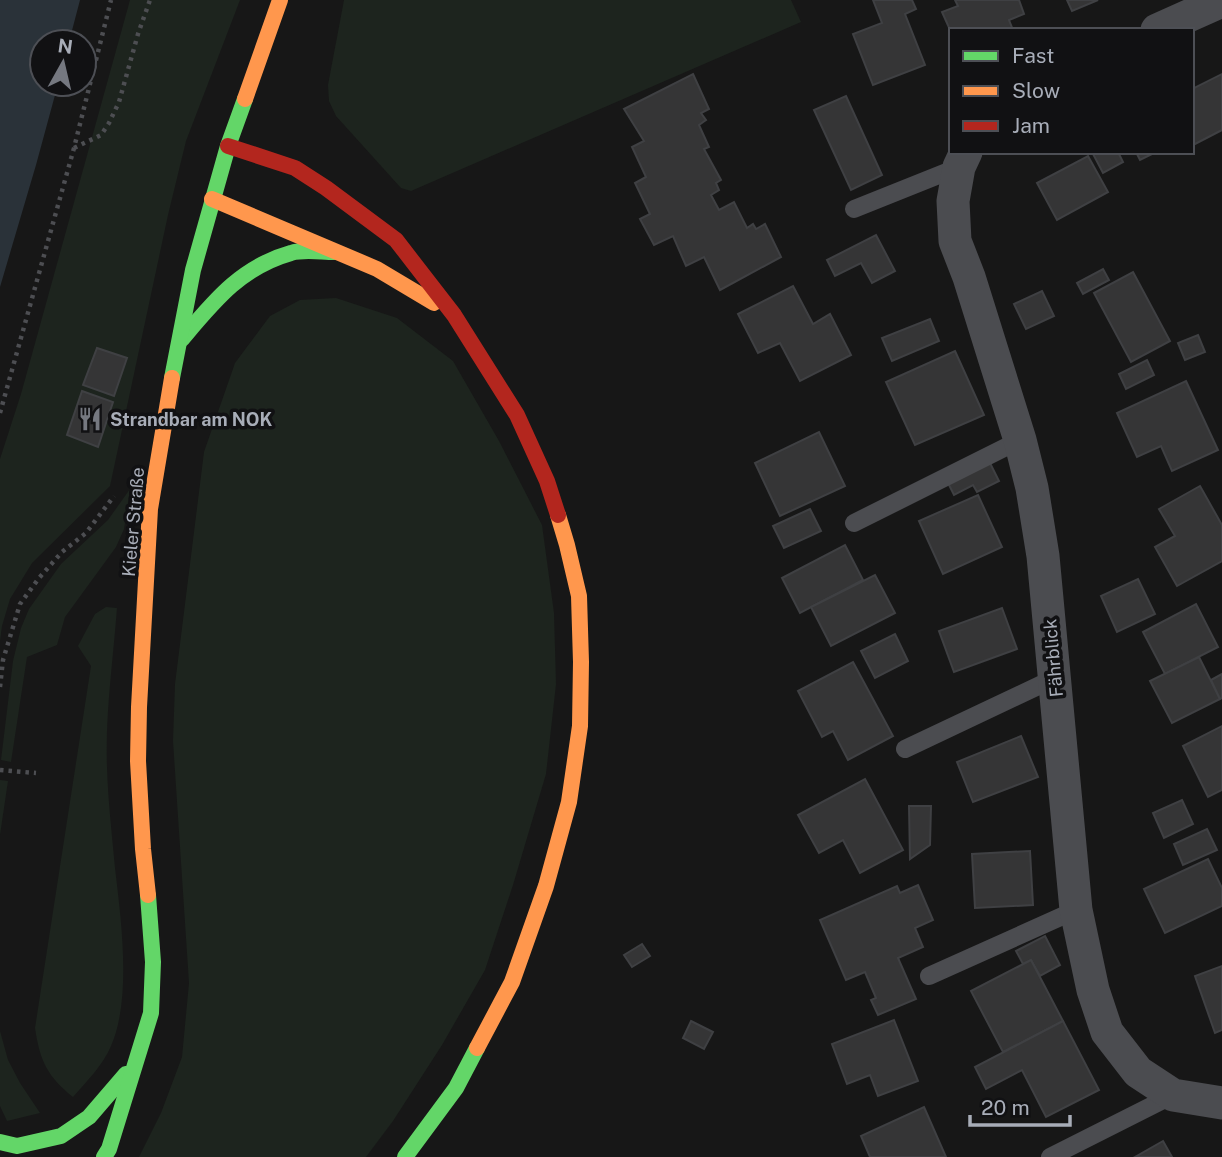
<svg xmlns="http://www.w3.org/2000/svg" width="1222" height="1157" font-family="'Public Sans',sans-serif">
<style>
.green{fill:#1d241e}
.water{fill:#2a3239}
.building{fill:#353536;stroke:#3f4043;stroke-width:2}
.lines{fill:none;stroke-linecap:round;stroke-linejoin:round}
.path{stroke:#4d4e52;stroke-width:4.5;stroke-dasharray:3.5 5;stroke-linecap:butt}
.lane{stroke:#4b4c50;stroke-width:18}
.street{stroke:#4b4c50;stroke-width:33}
.fast{stroke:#63d668;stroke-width:16}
.slow{stroke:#ff974d;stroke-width:16}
.jam{stroke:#b3261e;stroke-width:16}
.labels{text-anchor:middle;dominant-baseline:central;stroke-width:7;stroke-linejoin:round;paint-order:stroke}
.poi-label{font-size:18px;font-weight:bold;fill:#a8adb8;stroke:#111113;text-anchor:start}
.street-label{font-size:18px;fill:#a8adb8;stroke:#111113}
</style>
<rect width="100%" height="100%" fill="#171717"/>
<g class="green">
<path d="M130,0H240L186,141L168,215L110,486L32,563L10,599L2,626L0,641V459L21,394Z"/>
<path d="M344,0H791L801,22L411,191L401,188L336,116L329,101L328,85Z"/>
<path d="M336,298L397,318L453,361L499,441L542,525L554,613L556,684L546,774L513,885L485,970L442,1045L393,1121L366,1157H139L161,1113L182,1057L189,983L173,741L175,684L204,452L235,363L270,316L300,300Z"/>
<path d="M130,489L124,529L116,547L65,617L57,645L27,657L11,762L1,760L13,661L21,628L29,609L61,564L108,520Z"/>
<path d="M106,607L117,608C113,661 105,715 107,767C108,801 112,834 115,868C121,919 132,998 111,1046C103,1065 87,1081 73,1097C47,1076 40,1061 35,1028L91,666L78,646L95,614Z"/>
<path d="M0,780L8,781L0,835Z"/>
<path d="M0,1031L8,1060L20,1083L40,1113L7,1121L0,1106Z"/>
</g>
<path class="water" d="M0,0H80L69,42H42V84H58L36,165L0,287Z"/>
<g class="building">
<path d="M873,0H912L916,9L905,14L925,65L873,85L853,34L882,23Z"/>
<path d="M955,0H1019L1024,14L1009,20L1013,30H951V32L942,12L958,6Z"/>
<path d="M1067,0H1098L1072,11Z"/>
<path d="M693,74L709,109L701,113L706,120L699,125L709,147L704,149L721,180L716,183L719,190L711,195L719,210L734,202L747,228L753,224L756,229L765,224L781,257L720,290L704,257L686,266L673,236L654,245L640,219L650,214L635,183L646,177L632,147L644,141L624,109Z"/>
<path d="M1222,74V130L1193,145L1192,89Z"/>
<path d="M846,96L882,175L851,190L814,110Z"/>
<path d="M1092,152H1118L1123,162L1103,173Z"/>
<path d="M1136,152H1156L1140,160Z"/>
<path d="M1088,156L1108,192L1057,220L1037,183Z"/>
<path d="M876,235L895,271L872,283L861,263L835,276L827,260Z"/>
<path d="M1103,269L1109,280L1083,294L1077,283Z"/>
<path d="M1133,272L1170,341L1131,362L1094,293Z"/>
<path d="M793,286L813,324L830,314L851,355L800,381L780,343L758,353L738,314Z"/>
<path d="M1042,291L1054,316L1026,329L1014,304Z"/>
<path d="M930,319L939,341L892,361L882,338Z"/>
<path d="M1198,335L1205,352L1185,360L1178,343Z"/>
<path d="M97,348L127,358L114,396L83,385Z"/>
<path d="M955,351L984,415L915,445L886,382Z"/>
<path d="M1147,360L1154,375L1126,389L1119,374Z"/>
<path d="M1186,381L1218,450L1172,471L1161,446L1137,457L1117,413Z"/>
<path d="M82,391L113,402L98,447L67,435Z"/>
<path d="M819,432L845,486L780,516L755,463Z"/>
<path d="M989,461L999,481L977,492L973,485L954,495L947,481Z"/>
<path d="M1200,486L1222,525V561L1177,586L1155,547L1175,536L1159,509Z"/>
<path d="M978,495L1002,547L943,574L919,521Z"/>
<path d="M810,509L821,531L784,548L773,526Z"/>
<path d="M845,545L863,580L800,613L782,578Z"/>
<path d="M875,575L895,613L831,646L811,607Z"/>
<path d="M1138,579L1155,614L1117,632L1101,596Z"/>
<path d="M1196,604L1218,647L1165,674L1143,632Z"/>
<path d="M1002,608L1017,649L954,672L939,631Z"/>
<path d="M895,634L908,661L875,678L861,651Z"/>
<path d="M1199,657L1220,699L1172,723L1150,681Z"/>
<path d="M853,662L893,736L848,760L833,731L822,737L798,691Z"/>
<path d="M1222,674V698L1220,699L1211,680Z"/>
<path d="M1222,726V790L1208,797L1183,746Z"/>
<path d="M1021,736L1038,777L973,802L957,762Z"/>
<path d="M865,779L903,850L860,873L843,840L819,853L798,815Z"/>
<path d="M1182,800L1193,824L1164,838L1153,813Z"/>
<path d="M909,806H931L930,845L910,859Z"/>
<path d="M1207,829L1217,850L1183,865L1174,844Z"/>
<path d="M1030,851L1033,905L975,908L972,854Z"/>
<path d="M1208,859L1222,888V906L1165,933L1144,889Z"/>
<path d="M918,885L933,920L915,928L923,947L898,958L916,999L878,1015L871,1000L876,998L865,972L846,980L820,920L897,886L900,893Z"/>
<path d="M1045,936L1060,965L1040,976L1031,960L1023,964L1016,951Z"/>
<path d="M642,944L650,956L632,967L624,955Z"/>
<path d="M1031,960L1063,1021L1003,1052L971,991Z"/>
<path d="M1222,966V1030L1215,1033L1195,976Z"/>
<path d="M894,1020L918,1081L878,1096L870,1075L847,1084L832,1044Z"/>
<path d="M691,1021L713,1032L704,1049L683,1038Z"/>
<path d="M1063,1021L1099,1090L1046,1117L1022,1070L986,1089L975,1067Z"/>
<path d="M924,1107L946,1157H870L861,1136Z"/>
<path d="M1163,1141L1172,1157H1135Z"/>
</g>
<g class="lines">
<g class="path">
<path d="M74,148L101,135L109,123L119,102L138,34L150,0"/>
<path d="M0,413L74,148L111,0"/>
<path d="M0,687L3,660L20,604L39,578L62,552L86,533L114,496"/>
<path d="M0,770L36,773"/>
</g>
<g class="lane">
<path d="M854,209L959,167"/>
<path d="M854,523L1020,440"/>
<path d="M905,749L1055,678"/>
<path d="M929,976L1076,910"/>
<path d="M1050,1157L1173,1095"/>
</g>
<g class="street">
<path d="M1157,30L1222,1"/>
<path d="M966,152L959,167L953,201L955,241L969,277L1020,440L1032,488L1043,556L1076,910L1093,990L1107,1032L1138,1072L1173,1095L1222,1103"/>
</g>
<g class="fast">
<path d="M182,339C214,301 241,267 291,253C303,249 321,252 334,252"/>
<path d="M172,378L193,270L228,146L245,99"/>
<path d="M0,1142L17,1146L61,1136L89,1117L126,1074"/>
<path d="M104,1157L109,1149L151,1013L153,962L148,895"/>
<path d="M405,1157L456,1088L477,1048"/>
</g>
<g class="slow">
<path d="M245,99L280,0"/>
<path d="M212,199L377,269L434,303"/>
<path d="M148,895L143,849L138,761L139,707L150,509L172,378"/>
<path d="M477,1048L512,982L546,886L569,802L580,726L581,662L579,596L567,545L558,515"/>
</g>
<path class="jam" d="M228,146L295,168L326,188L396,240L454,315L517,415L547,481L558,515"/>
</g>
<defs>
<g id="restaurant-bare" transform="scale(1.89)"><path d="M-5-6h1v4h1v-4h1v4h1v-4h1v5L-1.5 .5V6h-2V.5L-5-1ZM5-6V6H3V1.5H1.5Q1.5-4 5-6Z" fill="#757880" stroke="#111113" stroke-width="2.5" paint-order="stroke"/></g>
</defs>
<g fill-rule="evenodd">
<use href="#restaurant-bare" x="90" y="419"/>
</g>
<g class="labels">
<g class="poi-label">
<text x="110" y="419">Strandbar am NOK</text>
</g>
<g class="street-label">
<text transform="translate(133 522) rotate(-85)">Kieler Straße</text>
<text transform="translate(1053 658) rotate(-95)">Fährblick</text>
</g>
</g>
<rect x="949" y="28" width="245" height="126" fill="#111113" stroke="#4d4f55" stroke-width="2"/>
<rect x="963" y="51" width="35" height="10" fill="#63d668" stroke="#4d4f55" stroke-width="2"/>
<text x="1012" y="63" font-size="21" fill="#a8adb8">Fast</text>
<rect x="963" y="86" width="35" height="10" fill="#ff974d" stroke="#4d4f55" stroke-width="2"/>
<text x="1012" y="98" font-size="21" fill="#a8adb8">Slow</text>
<rect x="963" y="121" width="35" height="10" fill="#b3261e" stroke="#4d4f55" stroke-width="2"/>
<text x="1012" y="133" font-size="21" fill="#a8adb8">Jam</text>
<g transform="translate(63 63) rotate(8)"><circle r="33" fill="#111113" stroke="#4d4f55" stroke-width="2"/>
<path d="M0-5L12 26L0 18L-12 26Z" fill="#757880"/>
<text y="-10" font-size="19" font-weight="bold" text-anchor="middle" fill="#a8adb8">N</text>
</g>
<path d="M970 1115v10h100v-10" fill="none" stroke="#a8adb8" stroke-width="3.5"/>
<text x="981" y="1115" font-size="21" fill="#a8adb8" stroke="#111113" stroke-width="5" paint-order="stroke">20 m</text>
</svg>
